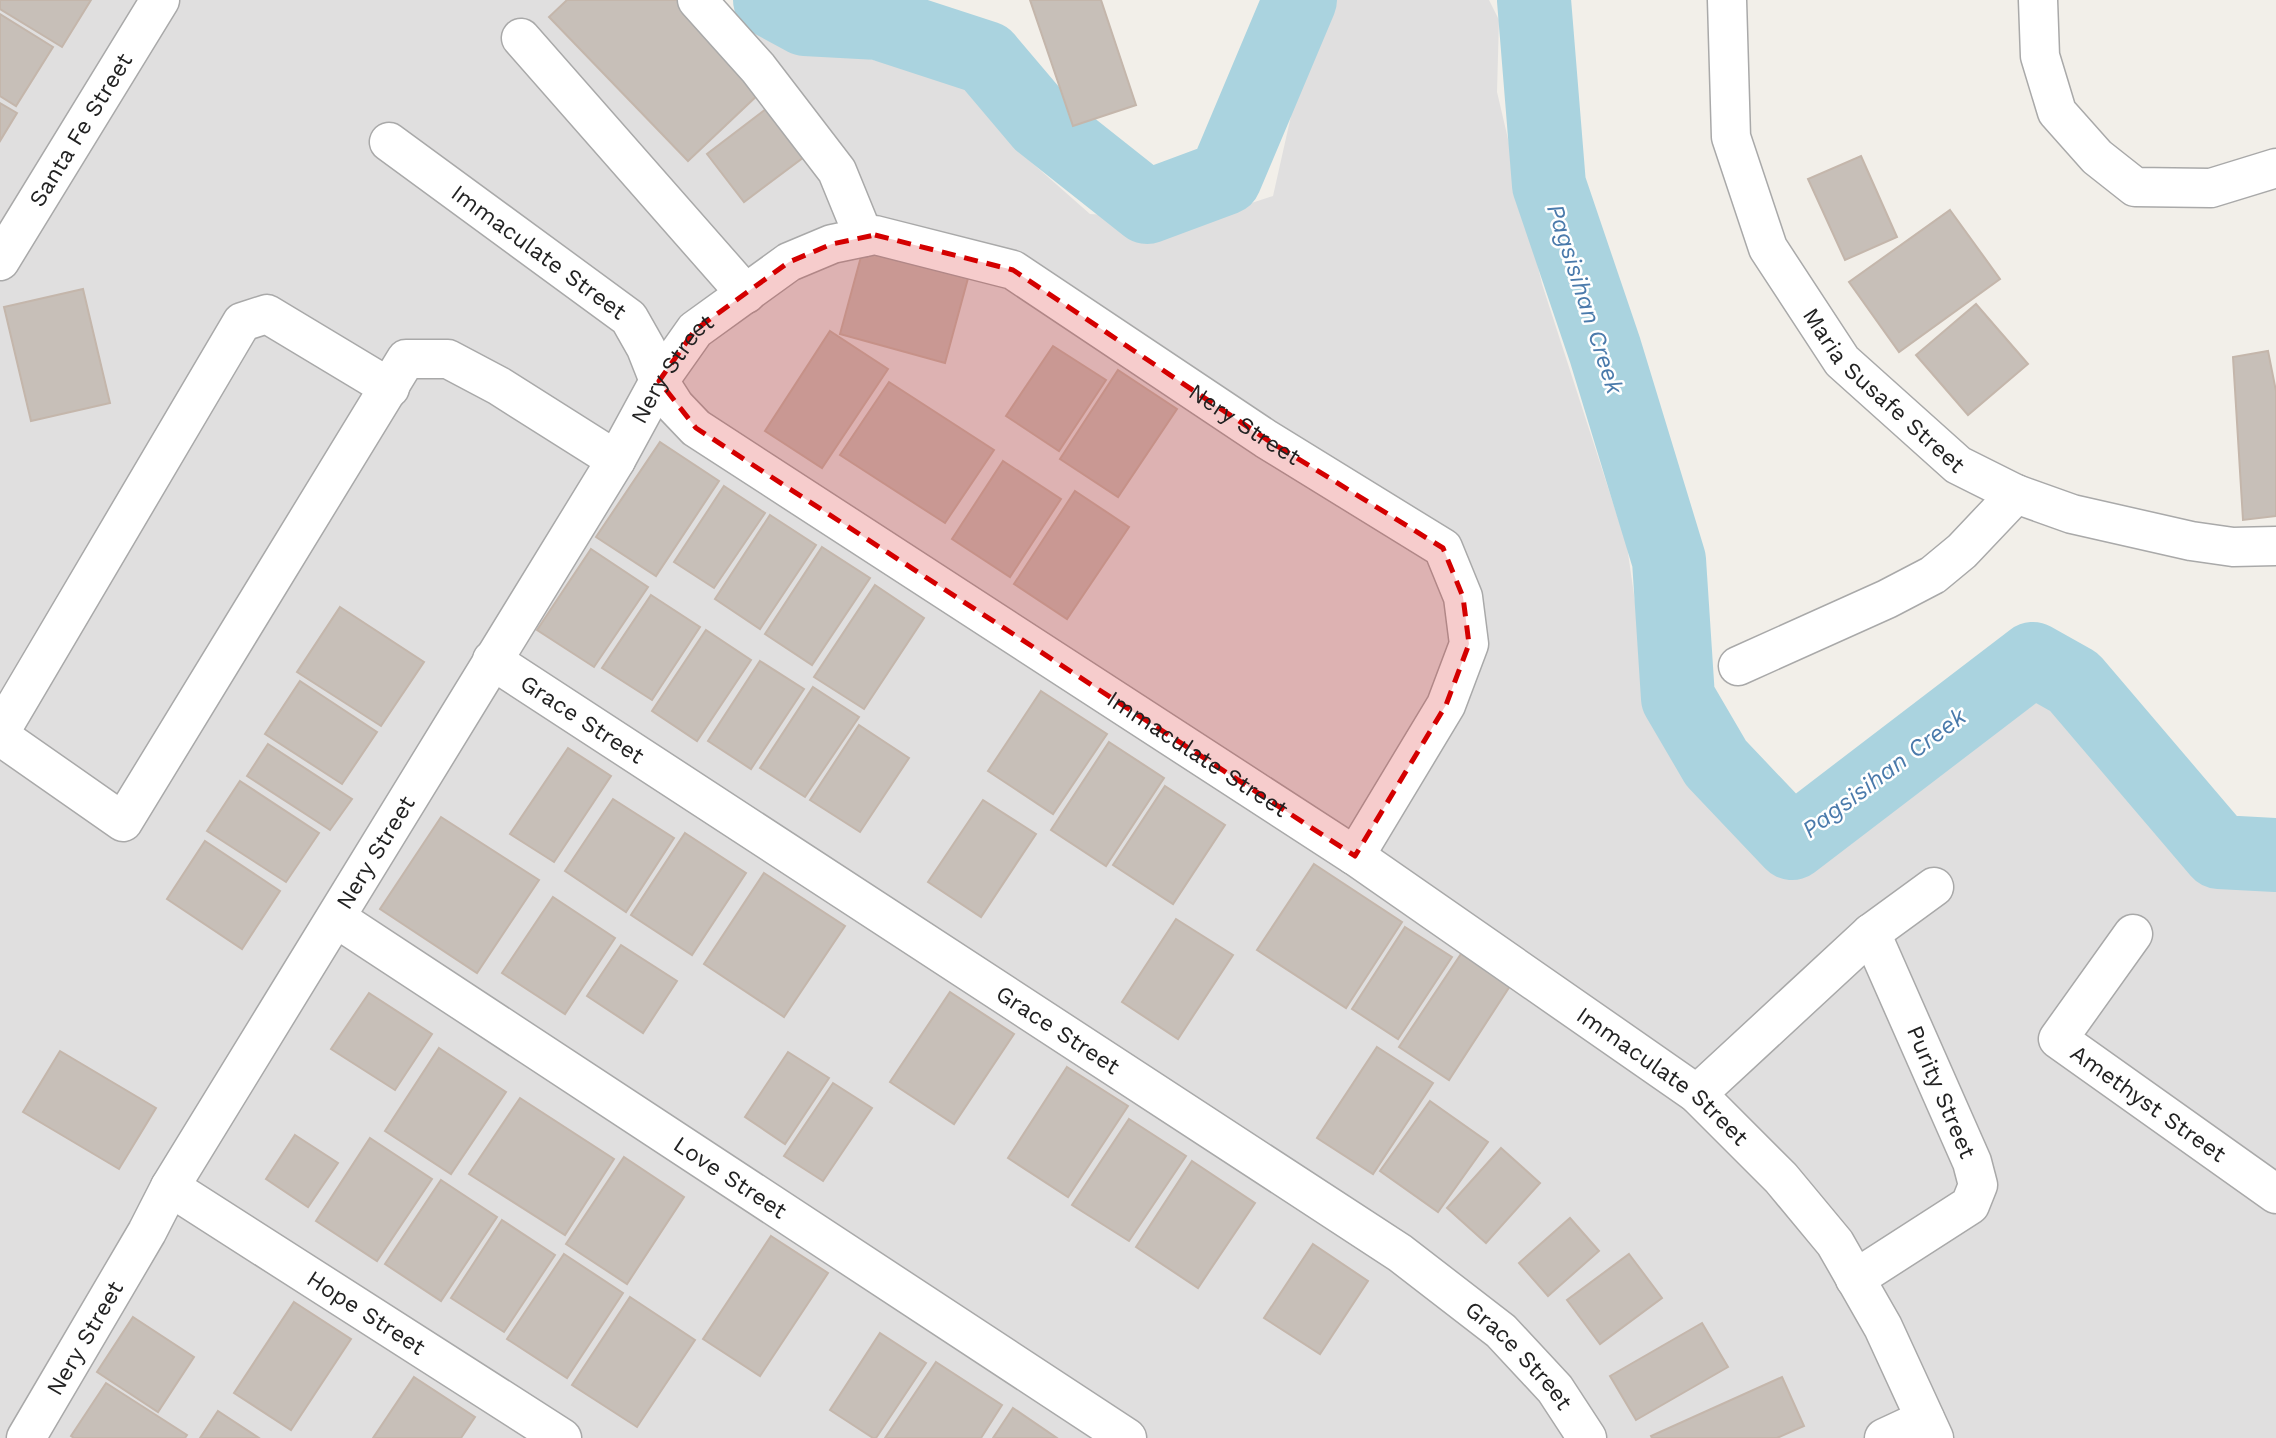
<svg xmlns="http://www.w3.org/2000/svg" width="2276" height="1438" font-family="'Work Sans',sans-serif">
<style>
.residential{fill:#e0dfdf}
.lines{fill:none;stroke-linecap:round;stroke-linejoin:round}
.river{stroke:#aad3df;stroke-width:74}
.building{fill:#c7bfb8;stroke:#c4b6ab;stroke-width:2}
.minor-casing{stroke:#a9a9a9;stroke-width:41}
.minor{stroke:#fff;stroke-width:38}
.marked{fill:#d40000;fill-opacity:0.2;stroke:#d40000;stroke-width:5;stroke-dasharray:14 9;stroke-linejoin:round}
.labels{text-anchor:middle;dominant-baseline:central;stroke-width:5;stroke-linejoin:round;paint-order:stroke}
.street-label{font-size:23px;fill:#222;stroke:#fff}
.water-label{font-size:24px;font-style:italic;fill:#4a7aab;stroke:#fff}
</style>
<rect width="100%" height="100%" fill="#f2efe9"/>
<path class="residential" d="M0,0H718L721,5L818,47L958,80L1013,146L1090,214L1197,221L1273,196L1317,0H1489L1499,20L1497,92L1542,284L1627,546L1649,700L1683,762L1780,871L1868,803L2020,677L2089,732L2237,890L2276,872V1438H0Z"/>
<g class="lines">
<g class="river">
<path d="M770,0L805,19L879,23L986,58L1041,123L1147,207L1225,178L1300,0"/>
<path d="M1534,0L1549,185L1605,350L1669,560L1678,698L1716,763L1792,843L2033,659L2074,682L2219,852L2276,855"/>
</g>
</g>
<g class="building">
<path d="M0,0H91L62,47L0,9Z"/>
<path d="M567,0H679L764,89L688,161L549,17Z"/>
<path d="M1030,0H1101L1136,105L1073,126Z"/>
<path d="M0,14L53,47L16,106L0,96Z"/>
<path d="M0,103L17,113L0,141Z"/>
<path d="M770,106L808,154L744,202L707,154Z"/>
<path d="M1861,156L1897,237L1845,260L1808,179Z"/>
<path d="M1950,210L2000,279L1899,352L1849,282Z"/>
<path d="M865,242L970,271L945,363L840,334Z"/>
<path d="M83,289L110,403L31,421L4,307Z"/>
<path d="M1976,304L2028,364L1968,415L1916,355Z"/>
<path d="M830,331L888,369L822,468L765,431Z"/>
<path d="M1053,346L1106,380L1059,451L1006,416Z"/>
<path d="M2268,351L2276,391V516L2243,520L2233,357Z"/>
<path d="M1118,370L1177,409L1118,497L1060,459Z"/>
<path d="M889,382L994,450L945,523L840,455Z"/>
<path d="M660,442L719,481L656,576L596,537Z"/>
<path d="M1003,461L1061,499L1010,577L952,539Z"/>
<path d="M724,486L765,513L714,588L674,562Z"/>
<path d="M1075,491L1129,527L1067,619L1014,584Z"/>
<path d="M770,515L816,545L760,629L715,599Z"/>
<path d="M822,547L870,578L812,665L765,634Z"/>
<path d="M591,549L648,587L594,667L537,630Z"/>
<path d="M875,585L924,618L864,709L814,677Z"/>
<path d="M651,595L700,627L652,700L602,668Z"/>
<path d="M340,607L424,662L381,726L297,672Z"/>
<path d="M706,630L751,660L697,741L652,711Z"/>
<path d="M760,661L804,689L751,769L708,741Z"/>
<path d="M300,681L377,732L342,784L265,734Z"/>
<path d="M813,687L859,717L805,797L760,768Z"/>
<path d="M1041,691L1107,734L1053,814L988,771Z"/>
<path d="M859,725L909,758L860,832L810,800Z"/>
<path d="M1109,742L1164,778L1106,866L1051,830Z"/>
<path d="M268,744L352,799L330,830L247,776Z"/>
<path d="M568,748L611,776L554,862L510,834Z"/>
<path d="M240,781L319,833L286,882L207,831Z"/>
<path d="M1165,786L1225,825L1173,904L1113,865Z"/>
<path d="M613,799L674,838L626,912L565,871Z"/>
<path d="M983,800L1036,834L981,917L928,882Z"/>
<path d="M441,817L539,880L477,973L380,909Z"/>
<path d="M685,833L746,873L692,955L631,915Z"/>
<path d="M205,841L280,891L242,949L167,899Z"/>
<path d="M1314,864L1402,922L1346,1008L1257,950Z"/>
<path d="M764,873L845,926L784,1017L704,964Z"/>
<path d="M553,897L615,938L565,1014L502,973Z"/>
<path d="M1176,919L1233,955L1178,1039L1122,1002Z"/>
<path d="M1405,927L1452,957L1398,1039L1352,1009Z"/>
<path d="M621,945L677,981L643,1033L587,996Z"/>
<path d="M1461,954L1510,986L1449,1080L1399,1047Z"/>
<path d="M950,992L1014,1034L954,1124L890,1082Z"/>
<path d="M369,993L432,1034L395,1090L331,1049Z"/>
<path d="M1377,1047L1433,1083L1373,1174L1317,1138Z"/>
<path d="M439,1048L506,1092L451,1174L385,1131Z"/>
<path d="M60,1051L156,1108L119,1169L23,1112Z"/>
<path d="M788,1052L829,1078L785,1144L745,1117Z"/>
<path d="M1067,1067L1128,1106L1068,1197L1008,1158Z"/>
<path d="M833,1083L872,1108L823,1181L784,1156Z"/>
<path d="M520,1098L614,1159L565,1235L469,1174Z"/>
<path d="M1430,1101L1488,1142L1438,1212L1380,1171Z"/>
<path d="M1129,1119L1186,1156L1129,1241L1072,1205Z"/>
<path d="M295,1135L338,1163L308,1207L266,1179Z"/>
<path d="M370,1138L432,1179L377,1261L316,1221Z"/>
<path d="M1501,1148L1540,1183L1486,1243L1447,1208Z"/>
<path d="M624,1157L684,1197L627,1284L566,1244Z"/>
<path d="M1192,1161L1255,1203L1198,1288L1136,1247Z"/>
<path d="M441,1180L497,1217L441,1301L385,1264Z"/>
<path d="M1570,1218L1599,1251L1548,1296L1519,1263Z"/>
<path d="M502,1220L555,1255L504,1332L451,1298Z"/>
<path d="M771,1236L828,1273L760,1376L703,1339Z"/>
<path d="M1313,1244L1368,1281L1320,1354L1264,1318Z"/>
<path d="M564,1254L623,1293L567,1378L507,1339Z"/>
<path d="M1629,1254L1662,1298L1600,1344L1567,1300Z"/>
<path d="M630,1297L695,1340L637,1427L572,1385Z"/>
<path d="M294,1302L351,1339L291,1430L234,1393Z"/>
<path d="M133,1317L194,1357L158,1412L97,1372Z"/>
<path d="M1702,1323L1728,1367L1636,1420L1610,1376Z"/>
<path d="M880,1333L926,1363L876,1438H873L830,1410Z"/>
<path d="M936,1362L1002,1405L981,1438H885Z"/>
<path d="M414,1377L475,1417L461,1438H373Z"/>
<path d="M1782,1377L1804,1426L1777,1438H1652L1651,1436Z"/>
<path d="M106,1383L187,1435L185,1438H74L71,1436Z"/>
<path d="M1013,1408L1057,1438H993Z"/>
<path d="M218,1411L259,1438H200Z"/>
</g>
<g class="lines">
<g class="minor-casing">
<g id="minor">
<path d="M697,0L758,68L837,171L864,237"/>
<path id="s1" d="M1727,0L1731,137L1768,248L1842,361L1958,465L2016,494L2072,514L2191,541L2233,547L2276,546"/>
<path d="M2038,0L2040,56L2057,112L2097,157L2135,187L2211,188L2276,168"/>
<path d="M521,38L746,294"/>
<path id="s2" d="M389,142L629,318L646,348L659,381L675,406L696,428L1355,856L1697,1094L1781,1178L1835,1243L1883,1327L1934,1438"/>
<path id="s3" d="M0,261L160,0"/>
<path id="s4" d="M492,660L1400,1253L1501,1331L1555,1389L1587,1438"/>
<path d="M1738,666L1887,599L1933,575L1962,551L2016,494"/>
<path d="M0,732L242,322L267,314L390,388"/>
<path d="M0,736L123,822L406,359H448L499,386L616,460"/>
<path id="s5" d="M336,918L1127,1438"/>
<path id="s6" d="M2133,934L2058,1039L2276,1194"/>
<path d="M1697,1094L1871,933L1934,887"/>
<path id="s7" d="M170,1187L562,1438"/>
<path d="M1855,1279L1970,1205L1978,1185L1972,1162L1871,933"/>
<path id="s8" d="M26,1438L147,1232L170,1187L616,460L659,381L695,330L789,262L832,244L875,235L1013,270L1266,439L1443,548L1463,597L1469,644L1446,705L1355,856"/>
<path d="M1884,1438L1925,1419"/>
</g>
</g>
<use href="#minor" class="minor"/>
</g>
<path class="marked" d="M875,235L1013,270L1266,439L1443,548L1463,597L1469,644L1446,705L1355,856L696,428L659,381L695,330L789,262L832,244Z"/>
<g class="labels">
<g class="street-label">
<text stroke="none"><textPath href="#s3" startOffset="154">Santa Fe Street</textPath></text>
<text stroke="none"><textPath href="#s2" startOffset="186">Immaculate Street</textPath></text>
<text stroke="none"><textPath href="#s8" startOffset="1250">Nery Street</textPath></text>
<text stroke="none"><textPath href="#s1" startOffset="439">Maria Susafe Street</textPath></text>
<text stroke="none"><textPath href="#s8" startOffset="1922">Nery Street</textPath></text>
<text stroke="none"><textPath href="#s4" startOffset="108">Grace Street</textPath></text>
<text stroke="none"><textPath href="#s2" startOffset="1026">Immaculate Street</textPath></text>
<text stroke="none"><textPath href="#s8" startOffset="682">Nery Street</textPath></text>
<text stroke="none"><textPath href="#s4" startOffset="676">Grace Street</textPath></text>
<text stroke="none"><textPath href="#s2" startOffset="1592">Immaculate Street</textPath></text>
<text transform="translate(1941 1092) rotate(67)">Purity Street</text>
<text stroke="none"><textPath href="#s6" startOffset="240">Amethyst Street</textPath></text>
<text stroke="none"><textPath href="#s5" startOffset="472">Love Street</textPath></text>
<text stroke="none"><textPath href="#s7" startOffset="233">Hope Street</textPath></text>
<text stroke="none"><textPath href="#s8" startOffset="116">Nery Street</textPath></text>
<text stroke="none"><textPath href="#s4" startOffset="1242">Grace Street</textPath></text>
</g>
<g class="water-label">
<text transform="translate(1585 299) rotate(72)">Pagsisihan Creek</text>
<text transform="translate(1884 773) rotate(-37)">Pagsisihan Creek</text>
</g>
</g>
</svg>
